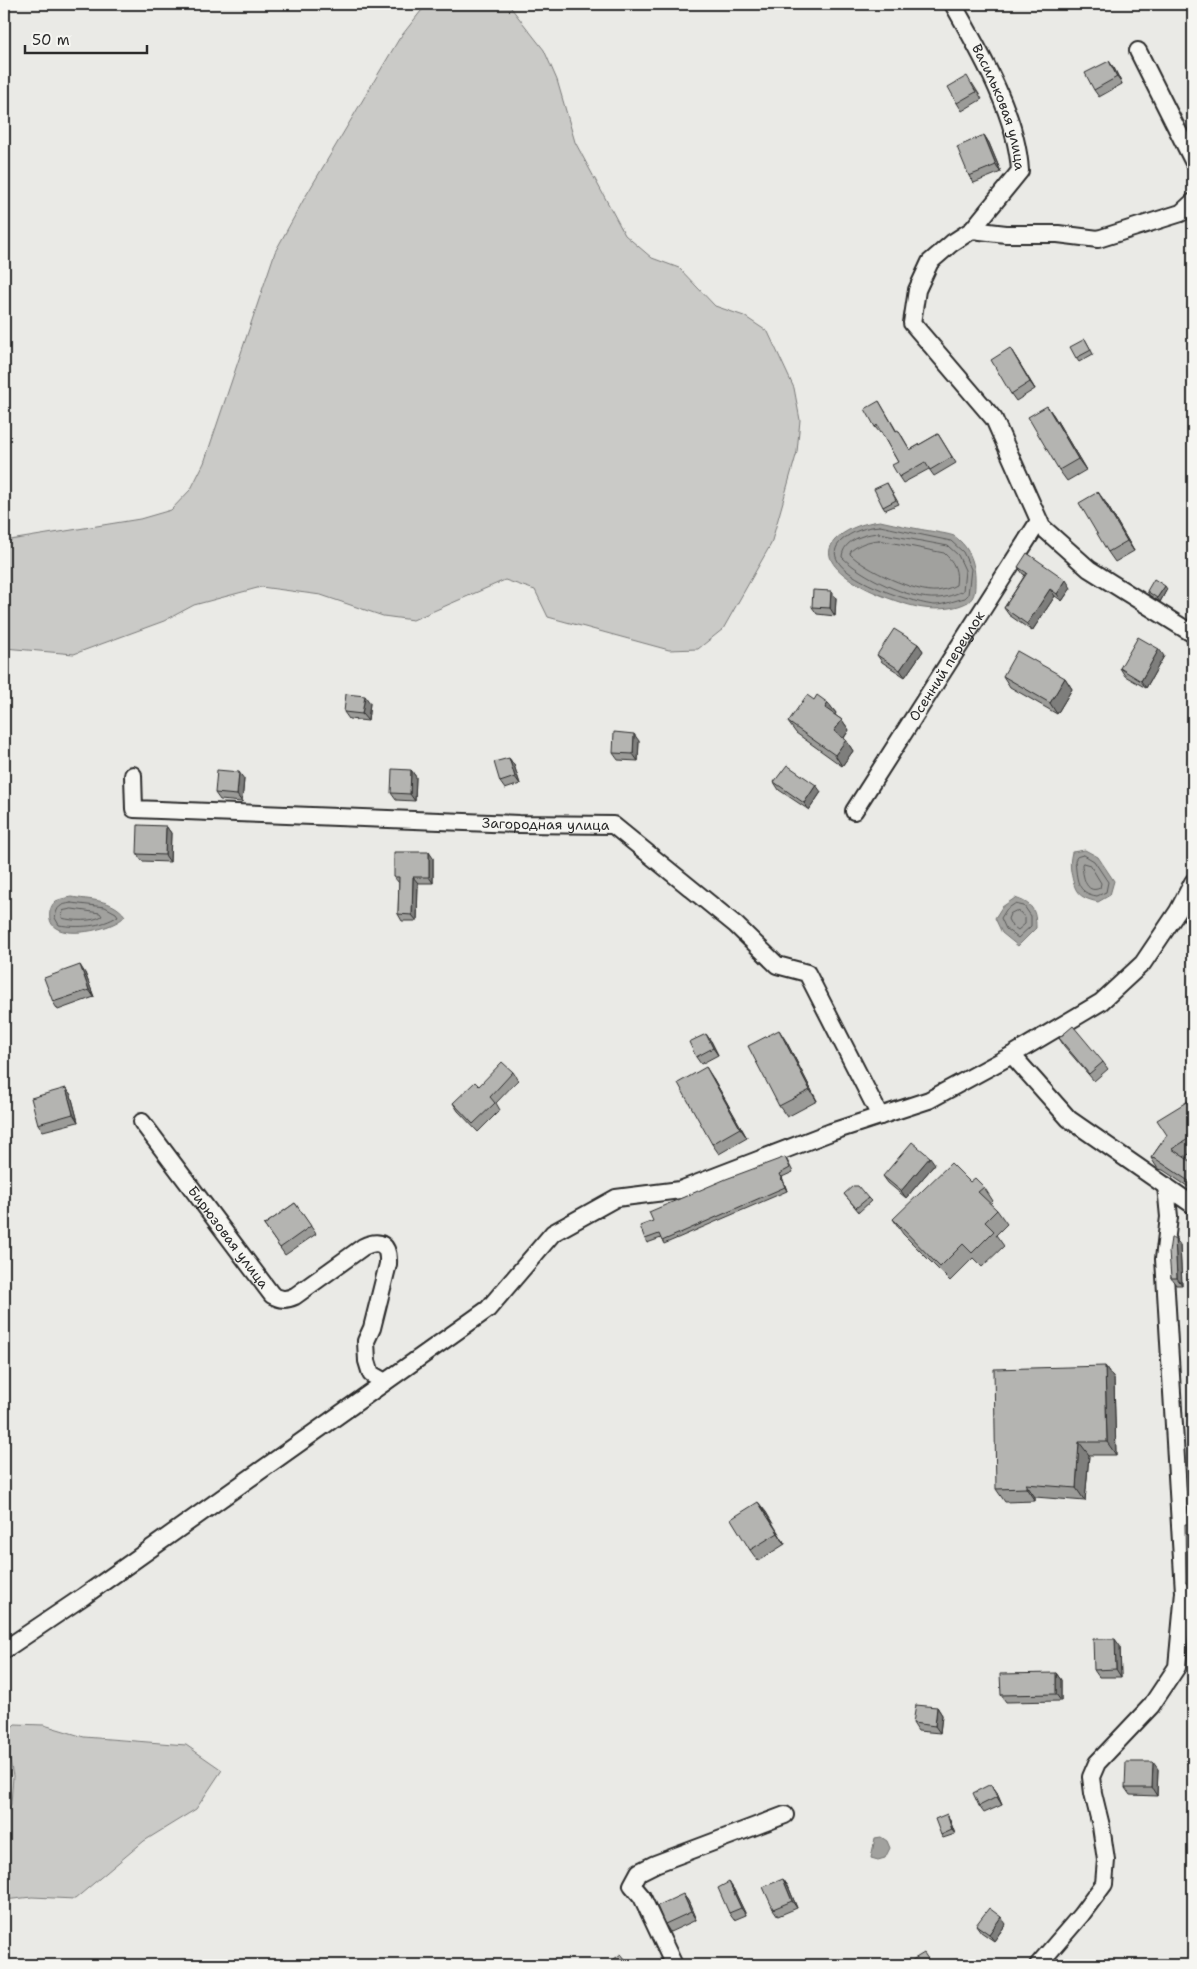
<svg xmlns="http://www.w3.org/2000/svg" width="1197" height="1969" font-family="'Shantell Sans',sans-serif">
<style>
.green{fill:#cacac7;stroke:#7a7a79}
.water{fill:#a1a19e;stroke:#727270}
.lines{fill:none;stroke-linecap:round;stroke-linejoin:round}
.shore{stroke:#5a5a59;stroke-width:1}
.minor-casing{stroke:#2b2b2b;stroke-width:20}
.minor{stroke:#f6f6f2;stroke-width:16}
.wall{fill:#9b9b98;stroke:#2b2b2b}
.shaded-wall{fill:#7e7e7c;stroke:#2b2b2b}
.building{fill:#b4b4b1;stroke:#2b2b2b}
.labels{text-anchor:middle;dominant-baseline:central;stroke-width:4;stroke-linejoin:round;paint-order:stroke}
.street-label{font-size:14px;fill:#2b2b2b;stroke:#f6f6f2}
</style>
<rect width="100%" height="100%" fill="#eaeae6"/>
<filter id="ink" filterUnits="userSpaceOnUse"><feTurbulence type="fractalNoise" baseFrequency=".02" numOctaves="2"/><feDisplacementMap in="SourceGraphic" scale="10" xChannelSelector="R" yChannelSelector="G"/><feConvolveMatrix kernelMatrix="1 2 1 2 8 2 1 2 1" color-interpolation-filters="sRGB"/></filter>
<g filter="url(#ink)">
<g class="green">
<path d="M430,4H508L544,50L557,80L575,142L625,235L652,258L679,268L715,306L744,316L768,332L794,388L800,420L797,452L771,544L723,629L698,649L669,650L548,617L535,590L505,580L413,620L383,616L321,595L261,587L194,605L164,621L74,654L4,648V541L140,519L171,510L191,489L204,463L275,252L304,199L399,39L421,11Z"/>
<path d="M15,1724L44,1725L84,1737L186,1745L222,1770L196,1809L144,1841L75,1899L32,1897L4,1900V1817L11,1804L13,1776L5,1734Z"/>
</g>
<g class="water">
<path d="M880,521C898,525 917,529 936,532C941,533 949,534 954,536C971,548 976,566 975,585C975,592 974,598 968,602C956,609 937,610 924,608C901,606 800,570 838,537C851,527 864,523 880,521Z"/>
<path d="M1085,850L1098,857L1114,881L1110,895L1098,902C1077,897 1075,892 1071,872C1070,865 1070,860 1072,852Z"/>
<path d="M71,897C89,900 113,899 125,916C114,929 70,938 56,928C47,923 48,907 56,901C60,899 66,898 71,897Z"/>
<path d="M1015,898C1033,904 1036,910 1036,928L1018,946L1002,933L995,918L1002,907Z"/>
<path d="M881,1837L887,1841L890,1848L885,1858L878,1860L871,1858L875,1838Z"/>
</g>
<g class="lines">
<g class="shore">
<path d="M880,526L951,541L963,552L971,569L968,595L965,598C956,600 944,605 935,605C915,604 810,572 841,541C852,531 866,527 880,526Z"/>
<path d="M879,533L948,546L958,555L965,570L963,591C956,594 945,598 937,598C909,600 861,576 842,557C843,540 864,534 879,533Z"/>
<path d="M879,540L944,553C955,563 958,571 956,585C951,588 943,590 937,591C916,593 865,570 850,554L851,551C859,544 868,541 879,540Z"/>
<path d="M1084,855L1094,861L1108,882L1106,892L1097,896C1076,893 1077,879 1075,860L1077,857Z"/>
<path d="M1083,863L1090,865L1101,883L1100,888C1085,895 1083,875 1082,865Z"/>
<path d="M71,903L105,907L116,913L118,916C102,927 78,928 59,925L55,918C57,906 60,905 71,903Z"/>
<path d="M1015,904L1024,906L1031,916V926L1018,938L1006,929L1001,918L1006,910Z"/>
<path d="M72,909L100,913L102,916C93,922 72,921 62,918L63,911Z"/>
<path d="M1016,911L1020,912L1025,918V924L1018,930L1011,925L1008,919L1010,914Z"/>
</g>
<g class="minor-casing">
<g id="minor">
<path id="s1" d="M953,4C980,52 1017,115 1020,171L972,230"/>
<path d="M1138,51L1193,161"/>
<path d="M1193,202L1181,213L1098,239L1058,234H1006L972,230L952,243L930,262L917,290L912,323L994,419L1042,527L1089,569L1193,634"/>
<path id="s2" d="M133,775L134,809L519,824L613,825L736,925L777,965L807,973L880,1116"/>
<path id="s3" d="M854,811L1039,521"/>
<path d="M1012,1055L1069,1119L1193,1205"/>
<path id="s4" d="M142,1122L272,1295C281,1300 286,1300 295,1296L363,1247C380,1239 389,1244 388,1264L372,1328L366,1341L367,1361L371,1374L385,1382"/>
<path d="M4,1650L84,1596L488,1309L553,1233L616,1198L680,1190L831,1132L929,1100L1012,1055L1101,1002L1143,963L1178,911L1193,882"/>
<path d="M674,1965L642,1897L632,1885L639,1872L655,1864L785,1815"/>
<path d="M1038,1965L1081,1915L1104,1884L1106,1860L1101,1826L1093,1793L1091,1777L1097,1763L1151,1706L1177,1667L1184,1592L1164,1259L1169,1217L1166,1186"/>
</g>
</g>
<use href="#minor" class="minor"/>
</g>
<g class="wall">
<path d="M1114,68L1122,84L1099,97L1094,90Z"/>
<path d="M972,83L982,99L962,111L957,103Z"/>
<path d="M984,135L989,143L1001,172L974,183L969,176Z"/>
<path d="M1085,339L1093,354L1079,362L1076,358Z"/>
<path d="M1015,356L1035,389L1016,401L1011,394Z"/>
<path d="M879,401L896,430L902,436L910,450L938,434L956,463L934,476L929,469L903,483L899,477L898,462L881,432L880,433L875,427Z"/>
<path d="M1047,406L1054,416L1086,470L1067,481L1059,470Z"/>
<path d="M887,483L899,504L885,510L883,507Z"/>
<path d="M1106,503L1134,551L1115,562L1108,552Z"/>
<path d="M1018,567L1071,588L1062,601L1055,596L1032,631L1009,615L1004,608L1025,575L1023,574Z"/>
<path d="M1167,589L1160,602L1149,595L1147,591Z"/>
<path d="M831,591L836,598L835,616L817,614L812,607Z"/>
<path d="M918,644L923,651L905,677L882,662L877,655Z"/>
<path d="M1164,656L1146,688L1125,676L1120,668Z"/>
<path d="M1003,676L1065,678L1072,689L1057,714L1010,687Z"/>
<path d="M814,700L828,703L836,713L835,715L842,720L849,730L844,738L846,740L853,751L842,766L796,733L788,722Z"/>
<path d="M370,703L368,721L349,719L344,712Z"/>
<path d="M639,741L638,761L618,760L613,753Z"/>
<path d="M509,758L514,765L520,784L505,789L500,782Z"/>
<path d="M411,770L416,777L415,801L396,800L391,793Z"/>
<path d="M244,779L242,802L220,800L215,793Z"/>
<path d="M774,782L821,792L809,810L779,790Z"/>
<path d="M166,826L171,833L170,862L142,861L137,854Z"/>
<path d="M433,858V883H418L417,921H402L398,914L399,883L394,877Z"/>
<path d="M85,973L94,997L58,1010L53,1002Z"/>
<path d="M1059,1038L1103,1062L1108,1069L1094,1081L1064,1046Z"/>
<path d="M711,1041L718,1055L701,1064L696,1057Z"/>
<path d="M786,1041L817,1101L787,1117L779,1106Z"/>
<path d="M513,1072L518,1080L496,1103L500,1110L478,1132L458,1111L453,1103L479,1086Z"/>
<path d="M713,1078L747,1138L719,1154L712,1144Z"/>
<path d="M66,1088L71,1095L78,1122L43,1131L38,1124Z"/>
<path d="M1193,1098V1152L1184,1157L1193,1163V1190L1163,1170L1158,1169L1151,1158Z"/>
<path d="M787,1160L793,1172L782,1177L787,1191L664,1244L661,1238L647,1243L645,1239Z"/>
<path d="M935,1164L906,1198L888,1183L883,1176Z"/>
<path d="M970,1182L984,1187L993,1201L990,1204L997,1210L1007,1224L996,1235L1004,1246L982,1267L973,1258L950,1281L903,1234L893,1219Z"/>
<path d="M844,1194L868,1198L871,1201L859,1212Z"/>
<path d="M295,1203L316,1234L285,1255L264,1225Z"/>
<path d="M1175,1238L1180,1245L1182,1285H1176L1171,1278Z"/>
<path d="M1105,1366L1114,1379L1116,1455H1089L1085,1501L1035,1497V1501L1005,1502L996,1489Z"/>
<path d="M758,1502L785,1544L758,1561L750,1550Z"/>
<path d="M1193,1524V1592L1186,1583Z"/>
<path d="M1120,1646L1121,1677H1099L1094,1670Z"/>
<path d="M1056,1673L1061,1680V1701L1006,1702L1001,1695Z"/>
<path d="M937,1707L942,1715L940,1733L918,1731L913,1723Z"/>
<path d="M1158,1769L1157,1796L1130,1795L1125,1788Z"/>
<path d="M991,1784L996,1791L1002,1805L984,1813L979,1806Z"/>
<path d="M949,1818L955,1834L943,1838L941,1835Z"/>
<path d="M783,1879L788,1886L797,1908L778,1916L773,1909Z"/>
<path d="M729,1882L734,1890L746,1915L734,1920L729,1913Z"/>
<path d="M683,1894L688,1901L696,1920L670,1932L665,1924Z"/>
<path d="M1006,1924L994,1941L981,1932L976,1925Z"/>
</g>
<g class="shaded-wall">
<path d="M1109,61L1114,68L1122,84L1117,77Z"/>
<path d="M984,135L989,143L1001,172L996,165Z"/>
<path d="M1010,348L1015,356L1035,389L1030,382Z"/>
<path d="M1047,406L1054,416L1086,470L1078,459Z"/>
<path d="M1098,492L1106,503L1134,551L1127,541Z"/>
<path d="M1066,580L1071,588L1062,601L1057,594Z"/>
<path d="M1165,586L1167,589L1160,602L1157,598Z"/>
<path d="M1050,589L1055,596L1032,631L1027,624Z"/>
<path d="M831,591L836,598L835,616L830,608Z"/>
<path d="M918,644L923,651L905,677L900,670Z"/>
<path d="M1159,649L1164,656L1146,688L1141,681Z"/>
<path d="M1065,678L1072,689L1057,714L1050,703Z"/>
<path d="M365,696L370,703L368,721L362,714Z"/>
<path d="M828,703L836,713L832,718L825,708Z"/>
<path d="M842,720L849,730L841,742L834,731Z"/>
<path d="M634,734L639,741L638,761L633,754Z"/>
<path d="M846,740L853,751L842,766L835,755Z"/>
<path d="M509,758L514,765L520,784L515,777Z"/>
<path d="M411,770L416,777L415,801L410,794Z"/>
<path d="M239,772L244,779L242,802L237,795Z"/>
<path d="M816,785L821,792L809,810L804,803Z"/>
<path d="M166,826L171,833L170,862L165,855Z"/>
<path d="M429,852L433,858V883L429,877Z"/>
<path d="M413,877L418,883L417,921L412,915Z"/>
<path d="M80,965L85,973L94,997L89,990Z"/>
<path d="M779,1030L786,1041L817,1101L810,1090Z"/>
<path d="M706,1034L711,1041L718,1055L713,1048Z"/>
<path d="M706,1067L713,1078L747,1138L740,1128Z"/>
<path d="M66,1088L71,1095L78,1122L73,1114Z"/>
<path d="M930,1157L935,1164L906,1198L901,1191Z"/>
<path d="M779,1174L782,1177L787,1191L785,1187Z"/>
<path d="M1175,1238L1180,1245L1182,1285L1177,1278Z"/>
<path d="M1105,1366L1114,1379L1116,1455L1107,1442Z"/>
<path d="M1079,1442L1089,1455L1085,1501L1076,1488Z"/>
<path d="M1026,1484L1035,1497V1501L1026,1488Z"/>
<path d="M758,1502L766,1512L785,1544L778,1533Z"/>
<path d="M1115,1639L1120,1646L1121,1677L1116,1669Z"/>
<path d="M1056,1673L1061,1680V1701L1056,1694Z"/>
<path d="M937,1707L942,1715L940,1733L935,1726Z"/>
<path d="M1153,1762L1158,1769L1157,1796L1152,1788Z"/>
<path d="M991,1784L996,1791L1002,1805L997,1797Z"/>
<path d="M947,1814L949,1818L955,1834L952,1830Z"/>
<path d="M783,1879L788,1886L797,1908L792,1901Z"/>
<path d="M729,1882L734,1890L746,1915L741,1908Z"/>
<path d="M683,1894L688,1901L696,1920L691,1912Z"/>
<path d="M1001,1917L1006,1924L994,1941L989,1934Z"/>
</g>
<g class="building">
<path d="M1109,61L1117,77L1094,90L1085,73Z"/>
<path d="M967,76L976,92L957,103L948,87Z"/>
<path d="M984,135L996,165L969,176L957,147Z"/>
<path d="M1085,339L1091,350L1076,358L1070,347Z"/>
<path d="M1010,348L1030,382L1011,394L991,360Z"/>
<path d="M879,401L896,431L898,430L910,450L938,434L952,457L930,470L925,462L899,477L892,465L898,462L877,425L875,427L865,409Z"/>
<path d="M1047,406L1078,459L1059,470L1028,417Z"/>
<path d="M887,483L896,500L883,507L874,489Z"/>
<path d="M1098,492L1127,541L1108,552L1079,503Z"/>
<path d="M1193,533V544L1188,537Z"/>
<path d="M1027,553L1066,580L1057,594L1050,589L1027,624L1004,608L1027,573L1018,567Z"/>
<path d="M1154,579L1165,586L1157,598L1147,591Z"/>
<path d="M813,590L831,591L830,608L812,607Z"/>
<path d="M894,629L918,644L900,670L877,655Z"/>
<path d="M1138,637L1159,649L1141,681L1120,668Z"/>
<path d="M1017,651L1065,678L1050,703L1003,676Z"/>
<path d="M346,694L365,696L362,714L344,712Z"/>
<path d="M807,695L814,700L817,695L828,703L825,708L842,720L834,731L846,740L835,755L788,722Z"/>
<path d="M614,732L634,734L633,754L613,753Z"/>
<path d="M509,758L515,777L500,782L494,762Z"/>
<path d="M787,765L816,785L804,803L774,782Z"/>
<path d="M392,769L411,770L410,794L391,793Z"/>
<path d="M217,770L239,772L237,795L215,793Z"/>
<path d="M138,825L166,826L165,855L137,854Z"/>
<path d="M394,852H429V877H413L412,915L398,914L399,877H394Z"/>
<path d="M80,965L89,990L53,1002L44,978Z"/>
<path d="M1073,1026L1103,1062L1089,1074L1059,1038Z"/>
<path d="M779,1030L810,1090L779,1106L748,1046Z"/>
<path d="M706,1034L713,1048L696,1057L689,1042Z"/>
<path d="M502,1062L513,1072L490,1097L495,1103L473,1124L453,1103L475,1082L479,1086Z"/>
<path d="M706,1067L740,1128L712,1144L678,1083Z"/>
<path d="M66,1088L73,1114L38,1124L31,1098Z"/>
<path d="M1193,1098V1136L1172,1149L1193,1163V1184L1156,1159L1151,1158L1167,1135L1157,1120Z"/>
<path d="M912,1142L930,1157L901,1191L883,1176Z"/>
<path d="M785,1157L790,1168L779,1174L785,1187L662,1241L659,1234L645,1239L640,1226L653,1221L649,1212L726,1179Z"/>
<path d="M951,1163L970,1182L975,1178L984,1187L978,1192L997,1210L985,1222L994,1231L972,1253L963,1244L940,1267L893,1219Z"/>
<path d="M853,1186H858L868,1198L856,1208L844,1194Z"/>
<path d="M295,1203L311,1226L280,1248L264,1225Z"/>
<path d="M1171,1238H1175L1177,1278H1171L1169,1252Z"/>
<path d="M1105,1366L1107,1442H1079L1076,1488L1026,1484V1488L996,1489L994,1369Z"/>
<path d="M758,1502L778,1533L750,1550L731,1519Z"/>
<path d="M1185,1524H1193V1583H1186Z"/>
<path d="M1093,1639H1115L1116,1669L1094,1670Z"/>
<path d="M1056,1673V1694L1001,1695L1000,1674Z"/>
<path d="M916,1705L937,1707L935,1726L913,1723Z"/>
<path d="M1126,1762H1153L1152,1788H1125Z"/>
<path d="M991,1784L997,1797L979,1806L973,1793Z"/>
<path d="M947,1814L952,1830L941,1835L935,1819Z"/>
<path d="M783,1879L792,1901L773,1909L763,1887Z"/>
<path d="M729,1882L741,1908L729,1913L718,1888Z"/>
<path d="M683,1894L691,1912L665,1924L657,1906Z"/>
<path d="M989,1908L1001,1917L989,1934L976,1925Z"/>
<path d="M924,1953L932,1965H904Z"/>
<path d="M621,1954L630,1965H606Z"/>
</g>
</g>
<g class="labels">
<g class="street-label">
<text stroke="none"><textPath href="#s1" startOffset="114">Васильковая улица</textPath></text>
<text stroke="none"><textPath href="#s3" startOffset="172">Осенний переулок</textPath></text>
<text stroke="none"><textPath href="#s2" startOffset="446">Загородная улица</textPath></text>
<text stroke="none"><textPath href="#s4" startOffset="144">Бирюзовая улица</textPath></text>
</g>
</g>
<rect width="1197" height="1969" fill="none" stroke="#f6f6f2" stroke-width="20"/>
<rect x="10" y="10" width="1177" height="1949" fill="none" stroke="#2b2b2b" stroke-width="2" filter="url(#ink)"/>
<path d="M25 45v8h122v-8" fill="none" stroke="#2b2b2b" stroke-width="2.5"/>
<text x="32" y="45" font-size="15" fill="#2b2b2b" stroke="#f6f6f2" stroke-width="4" paint-order="stroke">50 m</text>
</svg>
